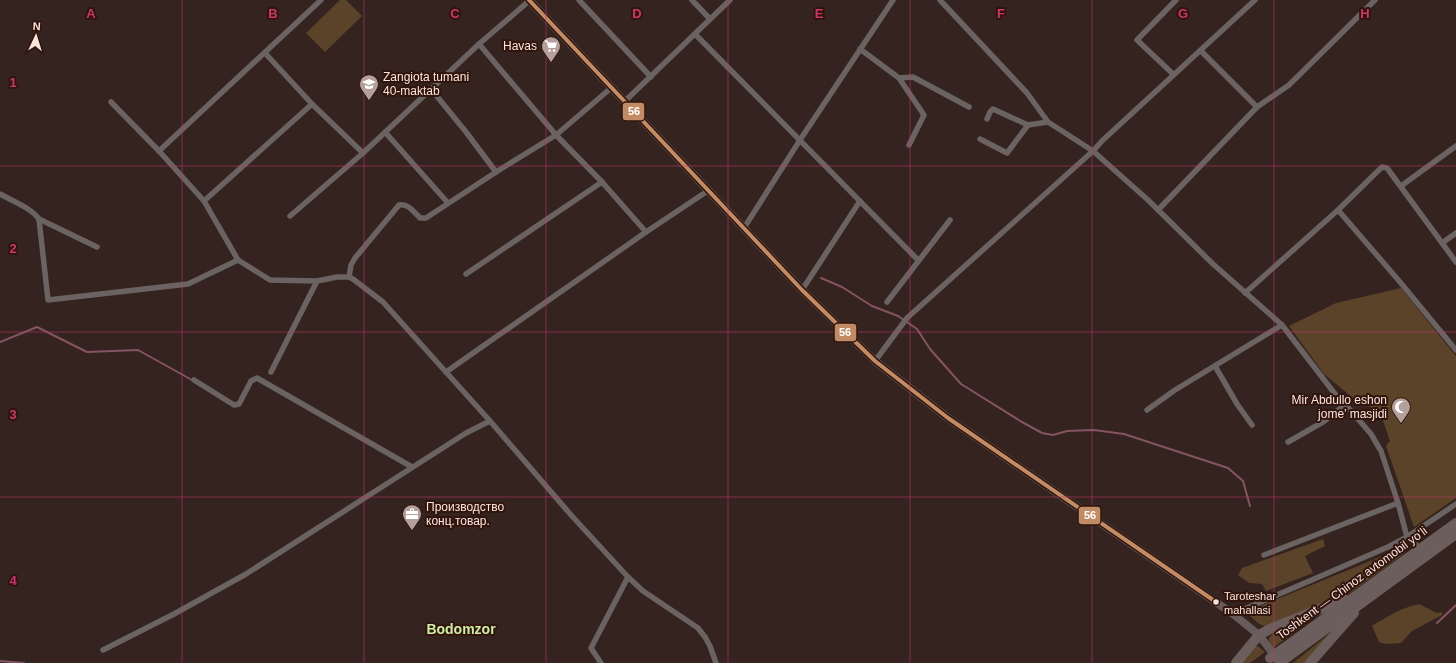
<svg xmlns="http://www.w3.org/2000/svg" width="1456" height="663" font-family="Helvetica,sans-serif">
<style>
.green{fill:#5a4328}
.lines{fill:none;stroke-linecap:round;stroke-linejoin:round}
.stream{stroke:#845462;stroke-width:2}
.street{stroke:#6a6362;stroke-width:5.5}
.secondary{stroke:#675a5a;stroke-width:8}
.highway{stroke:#6b5e5c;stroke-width:10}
.highway-bridge{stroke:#6b5e5c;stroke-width:10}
.bus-1-casing{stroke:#31140c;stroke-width:7}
.bus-1{stroke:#c18c65;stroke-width:4}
.grid{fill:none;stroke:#ca376f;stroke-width:1;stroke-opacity:0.55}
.bus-dot{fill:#f9e4de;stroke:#31140c;stroke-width:1.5}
.labels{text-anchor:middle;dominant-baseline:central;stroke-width:4;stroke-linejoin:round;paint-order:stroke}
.bus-label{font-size:11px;fill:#f9e4de;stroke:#31140c;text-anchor:start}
.poi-label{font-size:12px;fill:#f9e4de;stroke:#31140c;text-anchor:end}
.street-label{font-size:12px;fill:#f9e4de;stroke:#31140c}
.quarter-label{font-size:14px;font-weight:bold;fill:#ceeea6;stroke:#31140c}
.grid-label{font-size:13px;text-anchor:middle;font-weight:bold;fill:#ca376f;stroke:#31140c;stroke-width:4;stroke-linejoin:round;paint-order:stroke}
.line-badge{stroke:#31140c;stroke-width:1.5}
.badge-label{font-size:11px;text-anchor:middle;font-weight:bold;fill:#fff}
</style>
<rect width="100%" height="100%" fill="#34231e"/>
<g class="green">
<path d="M340,0H346L362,16L325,52L306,33Z"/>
<path d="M1401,288L1456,356V498L1414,527L1386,446L1390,441L1381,415L1361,400L1359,403L1324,374L1289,326L1336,303Z"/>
<path d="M1323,539L1325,546L1305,556L1313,573L1266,591L1262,584L1249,583L1238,575L1242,568Z"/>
<path d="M1402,548L1405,553L1350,593L1267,627L1259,624L1248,614V611Z"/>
<path d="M1419,604L1437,613L1442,612V615L1412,631L1401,643L1385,644L1379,642L1372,626C1388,616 1401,608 1419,604Z"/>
<path d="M1327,608L1273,648L1269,644V638L1276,630Z"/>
<path d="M1335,629L1305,663H1293Z"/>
<path d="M1258,646L1265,652L1250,663H1239L1254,647Z"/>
</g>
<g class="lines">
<g class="stream">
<path d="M821,278L842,287L872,306L898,316L917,329L930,349L961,384L1022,422L1042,433L1053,435L1067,431L1094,430L1124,434L1228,468L1243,481L1250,506"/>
<path d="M0,342L37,327L87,352L138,350L192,380"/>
<path d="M1437,623L1456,605"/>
<path d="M0,661L24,663"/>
</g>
<g class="street">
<path d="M579,0L651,77"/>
<path d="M692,0L710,19"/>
<path d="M940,0L1027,93L1048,122L1093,151L1148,200L1213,264L1282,325L1335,394L1352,412L1371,434L1381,451L1398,503L1407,537L1421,549"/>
<path d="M695,34L918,260"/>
<path d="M479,44L556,135L602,182L646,232"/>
<path d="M860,49L899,78L924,115L909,145"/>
<path d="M1201,51L1257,107"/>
<path d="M265,53L312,104L363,153"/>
<path d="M1173,74L1137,40L1176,0"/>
<path d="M899,78L913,77L969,107"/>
<path d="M431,89L466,132L496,172"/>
<path d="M111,102L159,151L204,201L238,260L270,280L317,281L337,277H349L353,279L383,302L490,421L571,515L628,577L643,591L698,628L705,637L710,646L716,663"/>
<path d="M624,102L730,0"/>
<path d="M987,119L990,112L993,109L1028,125L1048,122"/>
<path d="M385,132L448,203"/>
<path d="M980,139L1007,153L1028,125"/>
<path d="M159,151L321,0"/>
<path d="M1401,186L1456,146"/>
<path d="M0,194C12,201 30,207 39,219L48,300L188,284L238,260"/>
<path d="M204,201L312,104"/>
<path d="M1158,210L1257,107L1289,85L1375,0"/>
<path d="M1338,210L1400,282L1456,350"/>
<path d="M290,216L363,153L479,44L529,1"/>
<path d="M39,219L97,247"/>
<path d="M744,228L800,140L893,0"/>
<path d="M1442,243L1456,233"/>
<path d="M466,274L602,182"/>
<path d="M349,277L351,265L355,258L399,205C408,203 414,212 420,218H426L496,172L556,135L611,88"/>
<path d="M802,290L860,201"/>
<path d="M1245,293L1338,210L1382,167L1387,168L1456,262"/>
<path d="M887,302L950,220"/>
<path d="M875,361L907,318L1093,151L1103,140L1255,0"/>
<path d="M1215,366L1237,404L1252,425"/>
<path d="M271,372L317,281"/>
<path d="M446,372L646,232L709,190"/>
<path d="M194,380L234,405L239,404L251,381L257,378L412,467"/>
<path d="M1147,410L1175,390L1282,325"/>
<path d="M1288,442L1323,422L1346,404"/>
<path d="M1264,555L1398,503"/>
<path d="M1233,614L1388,547L1407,537L1456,504"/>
<path d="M103,650L174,614L246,574L466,433L490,421"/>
<path d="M601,663L591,648L628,577"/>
</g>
<path class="secondary" d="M529,0L802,290L875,361L948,418L1233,614L1259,635L1278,660"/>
<g class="highway">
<path d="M1284,648L1456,523"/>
<path d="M1289,656L1456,534"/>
<path d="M1236,663L1259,635L1270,629L1345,599"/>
<path d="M1310,663L1354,613"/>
</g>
<g class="highway-bridge">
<path d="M1270,658L1284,648"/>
<path d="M1279,663L1289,656"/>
</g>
<g class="bus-1-casing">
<path id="bus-1" d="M529,0L802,290L875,361L948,418L1216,602"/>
</g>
<use href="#bus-1" class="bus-1"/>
</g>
<path class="grid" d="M182,0V663M364,0V663M546,0V663M728,0V663M910,0V663M1092,0V663M1274,0V663M0,166H1456M0,332H1456M0,497H1456"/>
<defs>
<g id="supermarket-pin" transform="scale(1)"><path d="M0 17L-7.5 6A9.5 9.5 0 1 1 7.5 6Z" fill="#b4a09b" stroke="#31140c"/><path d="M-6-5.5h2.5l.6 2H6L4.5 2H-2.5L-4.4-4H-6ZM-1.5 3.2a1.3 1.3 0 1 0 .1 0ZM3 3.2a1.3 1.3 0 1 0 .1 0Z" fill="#fff"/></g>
<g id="school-pin" transform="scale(1)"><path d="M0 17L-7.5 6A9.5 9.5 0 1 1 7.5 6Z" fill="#b4a09b" stroke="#31140c"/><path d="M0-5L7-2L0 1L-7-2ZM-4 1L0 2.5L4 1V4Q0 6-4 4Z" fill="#fff"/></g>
<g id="mosque-pin" transform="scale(1)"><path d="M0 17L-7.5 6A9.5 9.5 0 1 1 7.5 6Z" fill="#b4a09b" stroke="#31140c"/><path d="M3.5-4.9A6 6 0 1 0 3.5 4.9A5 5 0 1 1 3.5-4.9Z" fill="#fff"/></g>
<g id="office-pin" transform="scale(1)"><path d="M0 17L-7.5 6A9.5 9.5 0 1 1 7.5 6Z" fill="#b4a09b" stroke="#31140c"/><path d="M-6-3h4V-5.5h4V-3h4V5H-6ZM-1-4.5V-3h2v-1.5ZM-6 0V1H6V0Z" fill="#fff"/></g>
</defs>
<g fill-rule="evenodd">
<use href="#supermarket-pin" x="551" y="46"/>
<use href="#school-pin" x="369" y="84"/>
<use href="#mosque-pin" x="1401" y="407"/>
<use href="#office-pin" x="412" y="514"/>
</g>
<circle class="bus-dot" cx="1216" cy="602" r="3.5"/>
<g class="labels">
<g class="bus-label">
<text x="1224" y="596">Taroteshar<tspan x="1224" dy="14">mahallasi</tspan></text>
</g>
<g class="poi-label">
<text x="537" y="46">Havas</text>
<text x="383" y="77" text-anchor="start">Zangiota tumani<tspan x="383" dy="14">40-maktab</tspan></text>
<text x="1387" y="400">Mir Abdullo eshon<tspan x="1387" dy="14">jome’ masjidi</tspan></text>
<text x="426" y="507" text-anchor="start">Производство<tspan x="426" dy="14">конц.товар.</tspan></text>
</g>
<g class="street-label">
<text transform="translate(1352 583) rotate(-36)">Toshkent — Chinoz avtomobil yoʻli</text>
</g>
<g class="quarter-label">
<text x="461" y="629">Bodomzor</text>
</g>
</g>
<g class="grid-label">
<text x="91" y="18">A</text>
<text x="273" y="18">B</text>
<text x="455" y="18">C</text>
<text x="637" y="18">D</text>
<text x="819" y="18">E</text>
<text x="1001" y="18">F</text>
<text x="1183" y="18">G</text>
<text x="1365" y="18">H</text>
<text x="13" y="87">1</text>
<text x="13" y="253">2</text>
<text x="13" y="419">3</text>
<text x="13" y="585">4</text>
</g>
<g class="line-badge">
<rect x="622" y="102" width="23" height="19" rx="4" fill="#c18c65"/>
<rect x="834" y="323" width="23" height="19" rx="4" fill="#c18c65"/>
<rect x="1078" y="506" width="23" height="19" rx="4" fill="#c18c65"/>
</g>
<g class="badge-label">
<text x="634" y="115">56</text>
<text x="845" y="336">56</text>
<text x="1090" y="519">56</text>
</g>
<g transform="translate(36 36) rotate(4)" stroke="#31140c" stroke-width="3" paint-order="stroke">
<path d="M0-3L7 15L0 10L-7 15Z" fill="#f9e4de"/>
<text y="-6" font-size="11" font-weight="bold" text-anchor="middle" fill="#f9e4de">N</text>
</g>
</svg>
